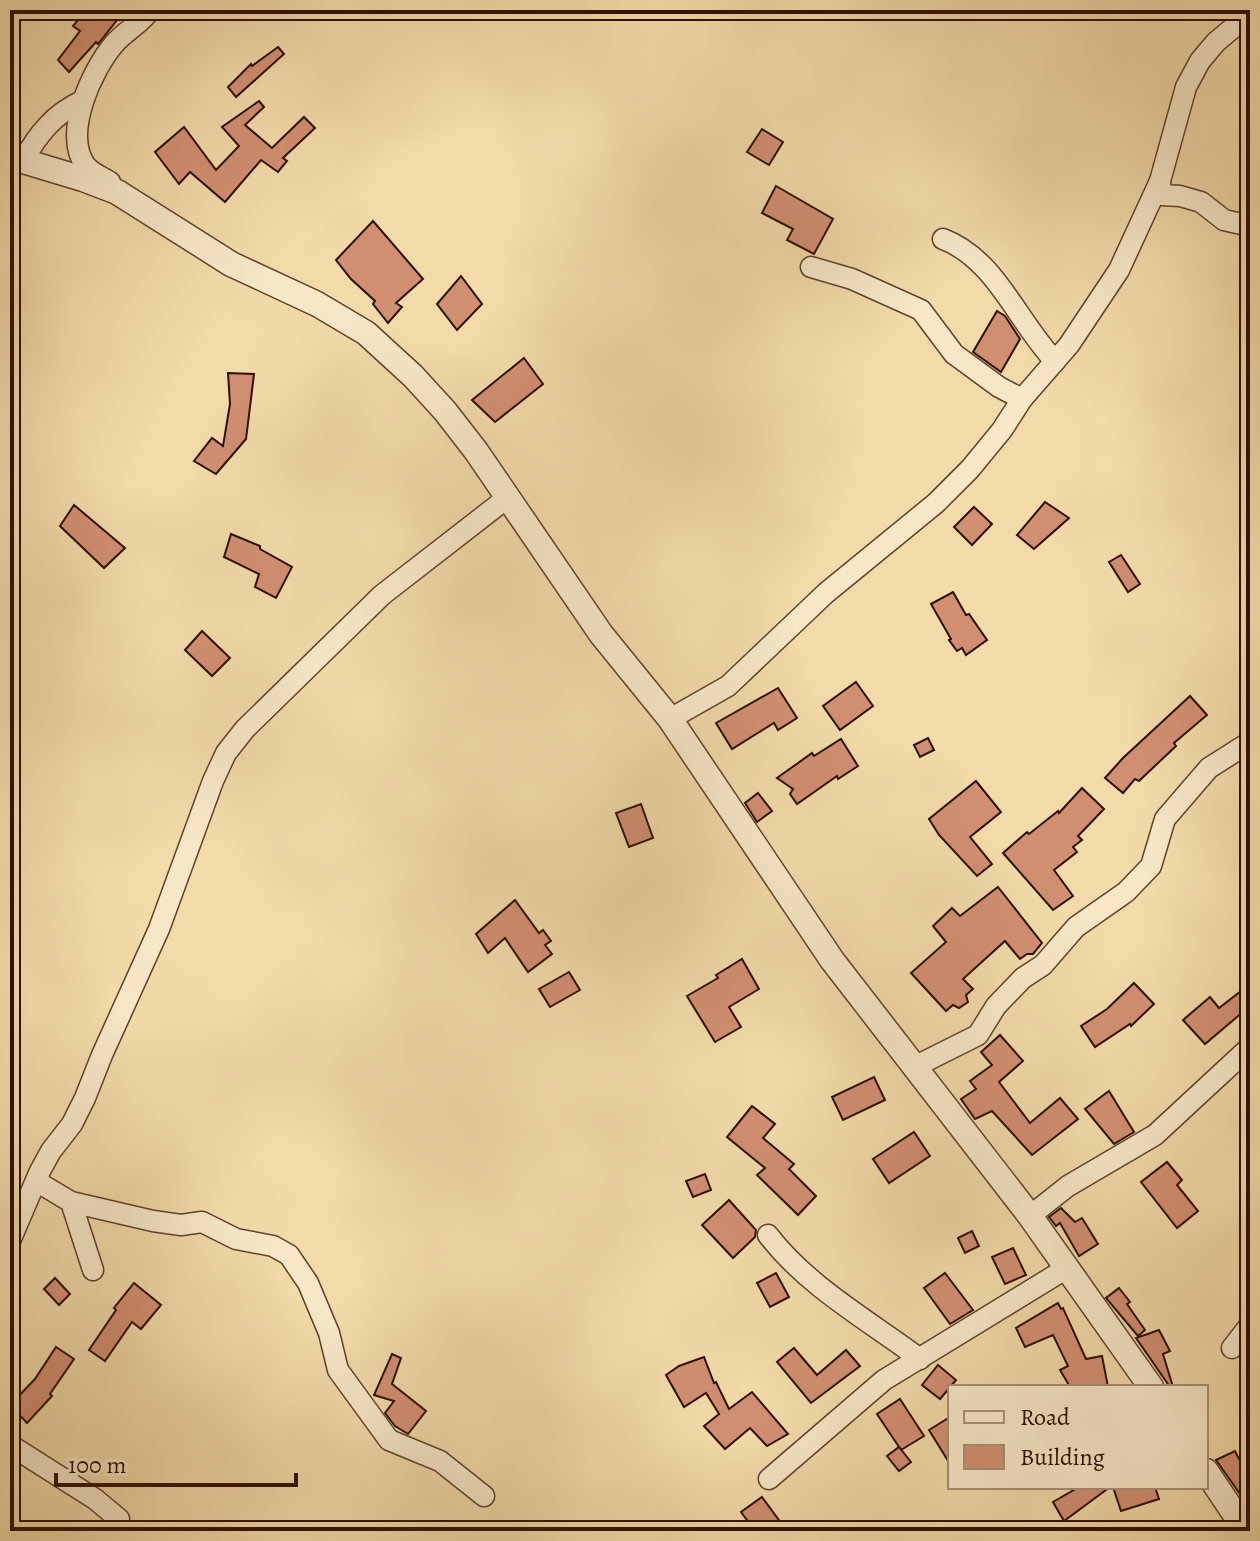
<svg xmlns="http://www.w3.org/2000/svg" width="1260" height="1541" font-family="Alegreya,serif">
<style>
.building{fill:#d18f72;stroke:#2d0f00;stroke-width:2}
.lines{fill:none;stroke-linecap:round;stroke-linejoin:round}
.minor-casing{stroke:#5e422a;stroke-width:23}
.tertiary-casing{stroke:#5e422a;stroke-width:27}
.minor{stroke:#f7e7c7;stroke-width:20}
.tertiary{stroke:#f7e7c7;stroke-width:24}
</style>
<rect width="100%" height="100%" fill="#f2daa9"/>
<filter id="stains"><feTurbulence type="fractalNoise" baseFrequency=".0025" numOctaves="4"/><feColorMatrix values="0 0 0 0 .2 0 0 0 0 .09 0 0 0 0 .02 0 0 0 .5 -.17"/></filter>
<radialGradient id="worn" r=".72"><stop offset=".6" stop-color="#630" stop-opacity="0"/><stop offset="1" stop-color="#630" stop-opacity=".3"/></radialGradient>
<g class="building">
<path d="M86,10H125L98,44L96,42L69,72L58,60L80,31L73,26Z"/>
<path d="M278,47L284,54L236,97L228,87L251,64L252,66Z"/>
<path d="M259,101L264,107L245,125L272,148L304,117L315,128L283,158L287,161L278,172L261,160L225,202L190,172L179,184L155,152L184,127L216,170L239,146L222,127Z"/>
<path d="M762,129L783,142L769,165L747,152Z"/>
<path d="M776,186L833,219L814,254L787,240L793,229L762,213Z"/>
<path d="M373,221L423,279L396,303L402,307L388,323L373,304L375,301L351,279L336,260Z"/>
<path d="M461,276L482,304L457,330L437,304Z"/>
<path d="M997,311L1005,316L1020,339L1001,372L973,352Z"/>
<path d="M524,358L543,384L495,422L472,400Z"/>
<path d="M228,373L254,374L249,415L246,439L216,474L194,461L212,438L223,446L230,404Z"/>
<path d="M1045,502L1069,518L1034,549L1017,535Z"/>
<path d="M74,505L125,548L104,568L60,526Z"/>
<path d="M974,507L992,524L972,545L954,527Z"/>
<path d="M231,534L260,546V549L292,567L276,598L255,587L259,574L224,557Z"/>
<path d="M1121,555L1140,584L1128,592L1109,562Z"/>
<path d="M953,592L966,615L969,614L987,640L966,655L962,648L957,651L949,640L951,639L931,604Z"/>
<path d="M202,631L230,658L212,676L185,650Z"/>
<path d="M856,682L873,706L840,730L823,706Z"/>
<path d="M778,688L797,718L778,730L774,723L732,749L716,723Z"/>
<path d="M1190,696L1207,715L1174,743L1176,746L1139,781L1135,779L1123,793L1105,778L1123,758Z"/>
<path d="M928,738L934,750L920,757L914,745Z"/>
<path d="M841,739L858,766L838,779L837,776L797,804L790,794L793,789L777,778L812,753L814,756Z"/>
<path d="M976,781L1001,812L970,837L992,864L977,876L939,835L929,819Z"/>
<path d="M1082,788L1104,809L1078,836L1082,840L1073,847L1077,852L1054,870L1073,896L1053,910L1003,853L1027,832L1029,834L1058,811L1059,813Z"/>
<path d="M758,793L772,811L757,822L745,803Z"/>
<path d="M641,804L653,838L629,847L616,813Z"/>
<path d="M998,887L1042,943L1033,954H1027L1020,959L1005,941L963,979L973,989L966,995L968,1002L959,1008L953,1005L946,1011L911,973L946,942L933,926L952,908L960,916Z"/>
<path d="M515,900L539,933L543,930L551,941L545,945L552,954L528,972L505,938L488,953L476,934Z"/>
<path d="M742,959L759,989L729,1007L741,1027L715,1042L687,996L718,978L716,975Z"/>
<path d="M569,972L580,990L550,1007L539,989Z"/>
<path d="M1134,983L1154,1004L1131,1026L1130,1024L1095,1047L1081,1026L1107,1009Z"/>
<path d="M1250,984V1006L1205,1044L1183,1020L1210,997L1219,1008Z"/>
<path d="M1000,1035L1023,1061L999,1082L1030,1123L1060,1098L1078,1119L1032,1155L992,1111L975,1119L961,1099L976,1089L970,1081L992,1065L981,1052Z"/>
<path d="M874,1077L885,1100L843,1120L832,1097Z"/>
<path d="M1109,1091L1134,1132L1114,1144L1085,1109Z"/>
<path d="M752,1106L775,1124L763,1138L794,1164L789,1169L816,1196L798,1215L757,1175L765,1168L727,1137Z"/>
<path d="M914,1132L930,1156L889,1183L873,1159Z"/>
<path d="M1167,1162L1182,1180L1177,1185L1198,1211L1177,1228L1141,1182Z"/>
<path d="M705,1174L711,1190L693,1197L686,1181Z"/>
<path d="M729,1200L756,1230L755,1237L733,1258L702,1225Z"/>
<path d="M1061,1208L1075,1222L1082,1218L1098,1244L1079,1256L1060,1223L1056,1226L1049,1217Z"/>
<path d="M972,1231L979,1246L965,1253L958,1238Z"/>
<path d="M1013,1248L1026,1275L1005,1284L992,1257Z"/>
<path d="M776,1273L789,1297L770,1307L757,1283Z"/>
<path d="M945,1273L973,1310L950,1324L924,1288Z"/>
<path d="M55,1278L70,1294L59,1305L44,1289Z"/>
<path d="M134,1283L161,1305L141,1329L132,1322L105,1361L89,1350L116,1310L114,1308Z"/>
<path d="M1119,1288L1130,1302L1127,1304L1145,1330L1138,1336L1106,1298Z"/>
<path d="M1058,1303L1061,1309L1063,1308L1086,1359L1102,1356L1108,1387H1070L1060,1370L1068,1366L1053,1335L1025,1347L1016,1328Z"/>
<path d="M1159,1330L1170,1351L1163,1354L1173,1387H1170L1136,1338Z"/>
<path d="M56,1347L74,1359L50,1394L52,1396L27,1423L10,1405L35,1379Z"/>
<path d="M794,1348L817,1375L846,1350L860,1366L811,1403L777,1362Z"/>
<path d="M392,1354L401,1358L392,1384L426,1411L408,1434L395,1426L385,1413L394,1401L374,1395Z"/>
<path d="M704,1357L714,1383L716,1382L729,1409L752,1392L788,1434L767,1446L750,1428L725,1449L704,1426L719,1414L706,1393L684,1407L666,1375L679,1366Z"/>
<path d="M938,1365L956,1380L940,1399L922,1385Z"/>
<path d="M900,1399L924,1436L901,1450L877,1414Z"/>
<path d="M950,1417V1464L929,1430Z"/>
<path d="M899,1447L911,1462L899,1471L887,1456Z"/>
<path d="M1235,1451L1242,1465L1250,1460V1490L1240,1494L1216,1460Z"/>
<path d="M1079,1487H1110L1064,1521L1053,1502Z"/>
<path d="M1113,1487H1155L1159,1499L1121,1511Z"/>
<path d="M762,1497L787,1531H755L741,1512Z"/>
</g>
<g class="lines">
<g class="minor-casing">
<g id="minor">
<path d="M23,161C38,134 54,114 82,101"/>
<path d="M1160,181L1161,195L1180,196L1201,202L1224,220L1250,226"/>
<path d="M110,182C102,177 91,173 85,165C63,132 92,70 114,44C125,31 142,23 150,10"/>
<path d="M943,239C996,259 1018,323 1055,361"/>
<path d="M811,267L852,279L921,310L954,354L999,387L1022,399"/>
<path d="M670,719L728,686L826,593L936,503L970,469L1002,430L1022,399L1069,345L1119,270L1160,181L1186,87L1200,61L1216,42L1240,22L1250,19"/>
<path d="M917,1072L924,1062L978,1035L996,1006L1023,978L1043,965L1076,927L1126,892L1151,866L1165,819L1209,768L1250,742"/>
<path d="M36,1181L71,1202L93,1270"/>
<path d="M71,1202L153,1221L181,1225L202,1222L236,1239L273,1246L289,1255L308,1283L329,1333L338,1370L389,1440L440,1461L484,1496"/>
<path d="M1030,1216L1068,1186L1155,1135L1250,1047"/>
<path d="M768,1235C808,1287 868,1320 920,1359"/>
<path d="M10,1241L40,1171L51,1151L72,1124L85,1098L102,1055L159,929L213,781L226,753L245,729L382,595L507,498"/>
<path d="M1232,1348L1250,1325"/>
<path d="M10,1445L95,1499L119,1519"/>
<path d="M769,1479L884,1380L1067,1268"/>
</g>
</g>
<g class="tertiary-casing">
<g id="tertiary">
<path d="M10,157L83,179L117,192L231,264L317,304L366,333L413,376L445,411L476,451L601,634L670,719L832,960L1030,1216L1151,1387"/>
<path d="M1206,1471L1246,1531"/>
</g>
</g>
<use href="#minor" class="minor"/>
<use href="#tertiary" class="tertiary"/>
</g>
<rect width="1260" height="1541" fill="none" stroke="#f2daa9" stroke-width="40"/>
<rect x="12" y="12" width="1236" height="1517" fill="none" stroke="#2d0f00" stroke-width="4"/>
<rect x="20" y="20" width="1220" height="1501" fill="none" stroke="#2d0f00" stroke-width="2"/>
<rect x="948" y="1385" width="260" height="104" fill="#f7e7c7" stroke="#a69177" stroke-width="2"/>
<rect x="964" y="1411" width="40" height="12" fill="#f7e7c7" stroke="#a69177" stroke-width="2"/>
<text x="1020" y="1425" font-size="24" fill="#2d0f00">Road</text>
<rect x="964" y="1445" width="40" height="24" fill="#d18f72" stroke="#a69177" stroke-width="2"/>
<text x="1020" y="1465" font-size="24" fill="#2d0f00">Building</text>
<path d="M56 1473v12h240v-12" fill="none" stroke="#2d0f00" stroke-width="4"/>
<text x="68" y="1473" font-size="24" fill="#2d0f00" stroke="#f7e7c7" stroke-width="6" paint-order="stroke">100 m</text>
<rect width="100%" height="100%" filter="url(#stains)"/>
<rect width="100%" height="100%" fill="url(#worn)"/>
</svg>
